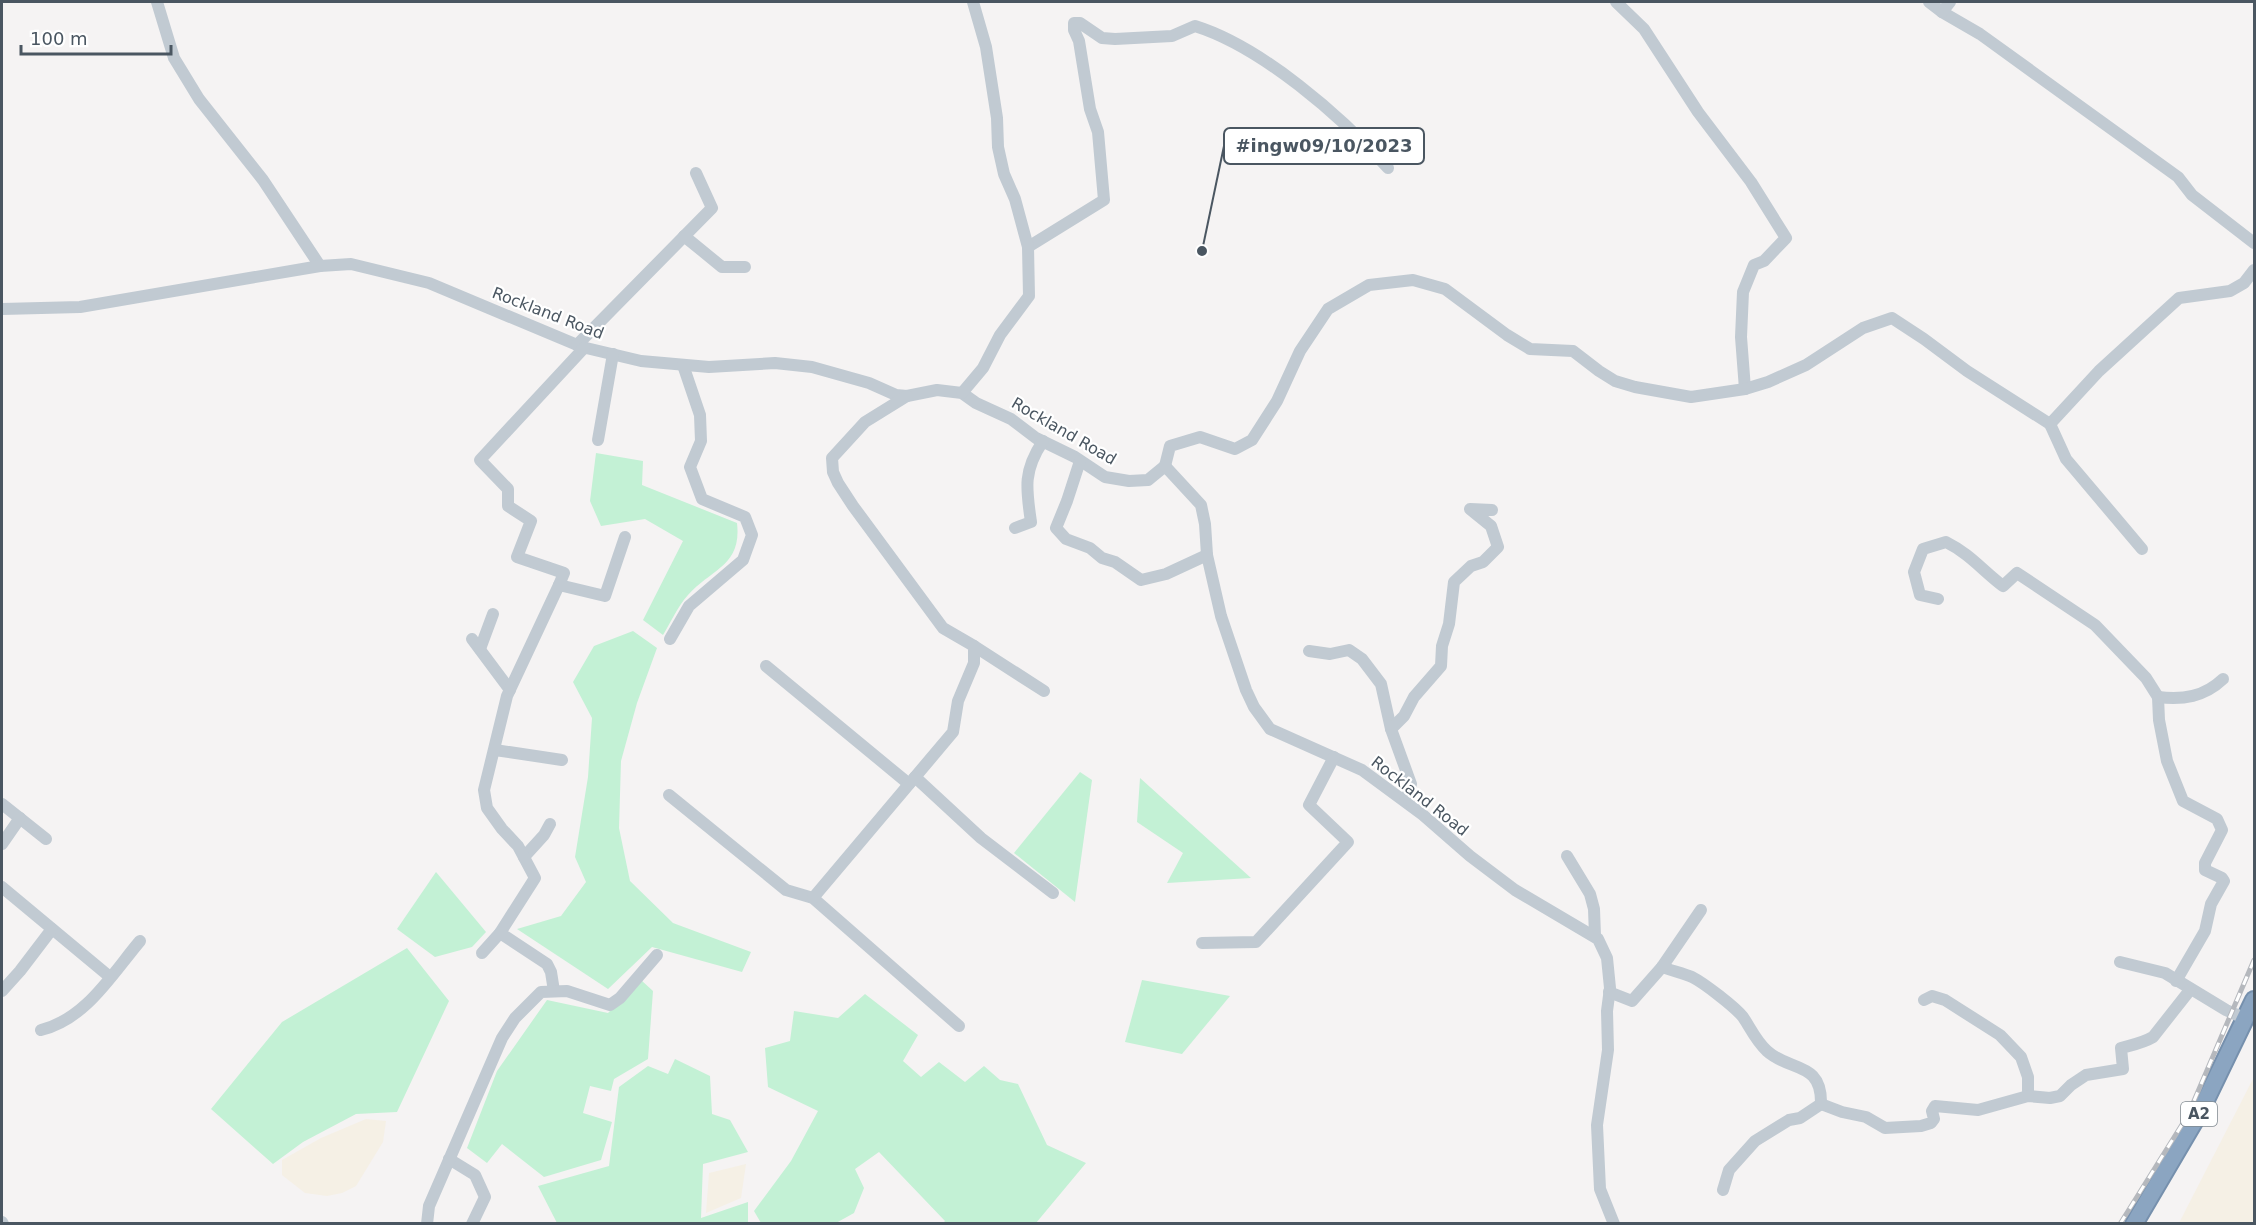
<svg xmlns="http://www.w3.org/2000/svg" width="2256" height="1225" font-family="'DejaVu Sans',sans-serif">
<style>
.green{fill:#c3f1d5}
.sand{fill:#f5f0e5}
.lines{fill:none;stroke-linecap:round;stroke-linejoin:round}
.highway-casing{stroke:#7690ad;stroke-width:20}
.minor{stroke:#c1cad2;stroke-width:12}
.highway{stroke:#8ba5c1;stroke-width:16}
.rail-casing{stroke:#b5b8bd;stroke-width:5}
.rail{stroke:#fff;stroke-width:3;stroke-dasharray:9;stroke-linecap:butt}
.labels{text-anchor:middle;dominant-baseline:central;stroke-width:4.5;stroke-linejoin:round;paint-order:stroke}
.shield{fill:#fff;stroke:#808990;stroke-width:1.5}
.shield-label{font-size:15px;font-weight:bold;fill:#4a5661}
.street-label{font-size:16px;fill:#4a5661;stroke:#fff}
.leader{fill:none;stroke:#4a5661;stroke-width:2}
.callout-dot{fill:#4a5661;stroke:#fff;stroke-width:2}
.callout{fill:#fff;stroke:#4a5661;stroke-width:2}
.callout-label{font-size:18px;text-anchor:middle;font-weight:bold;fill:#4a5661}
</style>
<rect width="100%" height="100%" fill="#f5f3f3"/>
<g class="green">
<path d="M596,453L643,461L642,485L737,523C742,566 711,569 688,595C678,606 671,622 663,635L643,620L683,541L645,519L601,526L590,501Z"/>
<path d="M633,631L657,648L637,703L621,761L619,828L630,881L673,923L751,952L742,972L652,947L608,989L517,929L561,916L586,882L575,857L588,777L592,718L573,682L594,646Z"/>
<path d="M1080,772L1092,780L1075,902L1014,853Z"/>
<path d="M1140,778L1251,878L1167,883L1183,853L1137,822Z"/>
<path d="M436,872L486,932L472,947L435,957L397,929Z"/>
<path d="M407,948L449,1001L397,1112L356,1114L303,1142L273,1164L211,1109L282,1022Z"/>
<path d="M641,980L653,991L648,1059L614,1079L611,1091L590,1086L583,1113L612,1122L601,1160L544,1177L502,1144L487,1163L467,1148L497,1071L547,1000L608,1013Z"/>
<path d="M1142,980L1230,996L1182,1054L1125,1042Z"/>
<path d="M865,994L918,1035L903,1061L921,1077L939,1062L965,1082L984,1066L1000,1080L1018,1084L1047,1145L1086,1163L1036,1223H943L945,1221L879,1152L855,1169L864,1188L854,1213L836,1223H761L754,1211L791,1161L818,1111L768,1087L765,1048L790,1041L794,1011L838,1018Z"/>
<path d="M675,1059L710,1076L712,1114L730,1120L748,1152L703,1164L701,1218L748,1202V1223H557L538,1186L609,1166L619,1087L648,1066L668,1074Z"/>
</g>
<g class="sand">
<path d="M2254,1077V1223H2179Z"/>
<path d="M366,1119L386,1121L383,1142L356,1186L342,1193L327,1196L305,1193L282,1175V1160L321,1138Z"/>
<path d="M746,1164L741,1198L706,1213L709,1173Z"/>
</g>
<g class="lines">
<g class="highway-casing">
<path id="highway" d="M2134,1224L2201,1110L2254,1000"/>
</g>
<g class="minor">
<path d="M157,2L174,58L199,99L263,180L320,266"/>
<path d="M1616,2L1644,29L1698,112L1751,182L1786,238L1764,261L1754,265L1743,292L1741,337L1745,389"/>
<path d="M1929,2L1942,12L1980,34L2178,177L2192,195L2254,243"/>
<path d="M1942,12L1950,2"/>
<path d="M684,236L722,267H745"/>
<path d="M1028,247L1104,200L1098,132L1090,109L1079,41L1074,30V23H1080L1102,38L1115,39L1172,36L1195,26C1262,47 1341,116 1388,168"/>
<path d="M2,309L80,307L320,266L351,264L429,283L582,347L641,361L709,367L775,363L812,367L869,383L896,395L907,396L937,390L962,393L976,403L1011,419L1036,438L1075,457L1105,477L1129,481L1148,480L1165,466L1201,505L1205,524L1207,555L1221,616L1246,690L1254,707L1270,729L1362,770L1423,815L1470,856L1515,890L1598,939L1607,958L1610,988L1607,1011L1608,1050L1597,1125L1600,1189L1614,1224"/>
<path d="M577,345L712,208L696,173"/>
<path d="M962,393L983,368L1000,335L1029,296L1028,247L1015,199L1004,174L998,147L997,118L986,47L973,2"/>
<path d="M2050,424L2066,459L2142,549"/>
<path d="M598,440L613,354"/>
<path d="M1080,461L1067,501L1056,528L1066,539L1090,548L1102,558L1115,562L1141,580L1166,574L1207,555"/>
<path d="M1165,466L1170,446L1200,437L1235,449L1252,440L1277,401L1300,351L1328,309L1369,285L1413,280L1445,289L1507,335L1530,349L1573,351L1599,371L1615,381L1635,387L1691,397L1745,389L1768,382L1806,365L1863,328L1892,318L1924,339L1967,371L2050,424L2099,371L2179,298L2230,291L2244,283L2254,270"/>
<path d="M1015,528L1031,522C1026,488 1023,471 1043,441"/>
<path d="M559,585L564,573L517,557L531,521L508,506V489L480,460L584,348"/>
<path d="M1938,599L1920,595L1914,572L1923,549L1946,542C1970,554 1982,570 2003,586L2017,573L2095,625L2146,678L2158,697L2159,720L2167,761L2183,801L2217,819L2222,830L2205,863V870L2222,878L2224,881L2211,904L2205,931L2176,981"/>
<path d="M472,639L510,690"/>
<path d="M670,639L689,606L743,560L752,535L745,517L702,499L690,467L701,441L700,415L683,365"/>
<path d="M974,646L1044,691"/>
<path d="M480,649L493,614"/>
<path d="M1309,651L1330,654L1349,650L1362,659L1381,684L1391,729L1411,784L1405,800"/>
<path d="M766,666L909,784"/>
<path d="M2158,697C2183,700 2204,697 2223,679"/>
<path d="M1391,729L1404,716L1414,697L1441,666L1442,646L1449,624L1454,582L1471,566L1483,562L1498,547L1491,526L1470,509L1492,510"/>
<path d="M495,750L562,760"/>
<path d="M915,777L981,838L1053,893"/>
<path d="M669,795L786,890L813,898L959,1026L813,898"/>
<path d="M2,804L46,839"/>
<path d="M2,844L20,818"/>
<path d="M1567,856L1590,894L1594,909L1595,936"/>
<path d="M524,857L544,835L550,824"/>
<path d="M2,887L110,977"/>
<path d="M813,898L953,732L958,701L974,663V646L943,628L853,506L838,483L833,472L832,458L865,422L907,396"/>
<path d="M500,933L535,878L518,846L502,829L487,808L484,790L507,696L559,585L605,596L625,537"/>
<path d="M1202,943L1256,942L1348,842L1309,805L1334,757"/>
<path d="M482,953L500,933L547,964L551,972L554,991"/>
<path d="M2120,962L2165,973L2226,1010L2246,1019"/>
<path d="M1662,967C1670,970 1685,974 1692,977C1704,983 1735,1007 1743,1017C1751,1029 1756,1041 1767,1051C1790,1072 1822,1061 1821,1104L1800,1118L1789,1120L1755,1141L1729,1170L1723,1190"/>
<path d="M2,991L20,971L52,929"/>
<path d="M1609,992L1632,1001L1662,967L1701,910"/>
<path d="M1924,1000L1932,996L1945,1000L2000,1035L2021,1057L2028,1077V1096"/>
<path d="M41,1030C86,1019 112,974 140,941"/>
<path d="M1821,1104L1842,1112L1866,1117L1885,1128L1921,1126L1931,1123L1934,1119L1932,1111L1935,1106L1978,1110L2028,1096L2050,1098L2060,1096L2071,1085L2086,1075L2123,1069L2121,1048C2132,1045 2143,1043 2153,1037L2190,990"/>
<path d="M449,1159L475,1175L485,1197L472,1224"/>
<path d="M2,1222L3,1224"/>
<path d="M427,1224L429,1206L502,1038L515,1018L541,992L567,991L610,1005L620,998L657,955"/>
</g>
<use href="#highway" class="highway"/>
<g class="rail-casing">
<path id="rail" d="M2120,1224L2188,1115L2254,960"/>
</g>
<use href="#rail" class="rail"/>
</g>
<g class="labels">
<rect class="shield" x="2181" y="1102" width="36" height="24" rx="4.5"/>
<g class="shield-label">
<text x="2199" y="1114">A2</text>
</g>
<g class="street-label">
<text transform="translate(548 313) rotate(21)">Rockland Road</text>
<text transform="translate(1064 431) rotate(30)">Rockland Road</text>
<text transform="translate(1420 796) rotate(38)">Rockland Road</text>
</g>
</g>
<path class="leader" d="M1202 251L1224 146"/>
<circle class="callout-dot" cx="1202" cy="251" r="6"/>
<rect class="callout" x="1224" y="128" width="200" height="36" rx="6"/>
<g class="callout-label">
<text x="1324" y="152">#ingw09/10/2023</text>
</g>
<rect width="2256" height="1225" fill="none" stroke="#4a5661" stroke-width="6"/>
<path d="M21 45v9h150v-9" fill="none" stroke="#4a5661" stroke-width="3"/>
<text x="30" y="45" font-size="18" fill="#4a5661" stroke="#ffffff" stroke-width="4.5" paint-order="stroke">100 m</text>
</svg>
